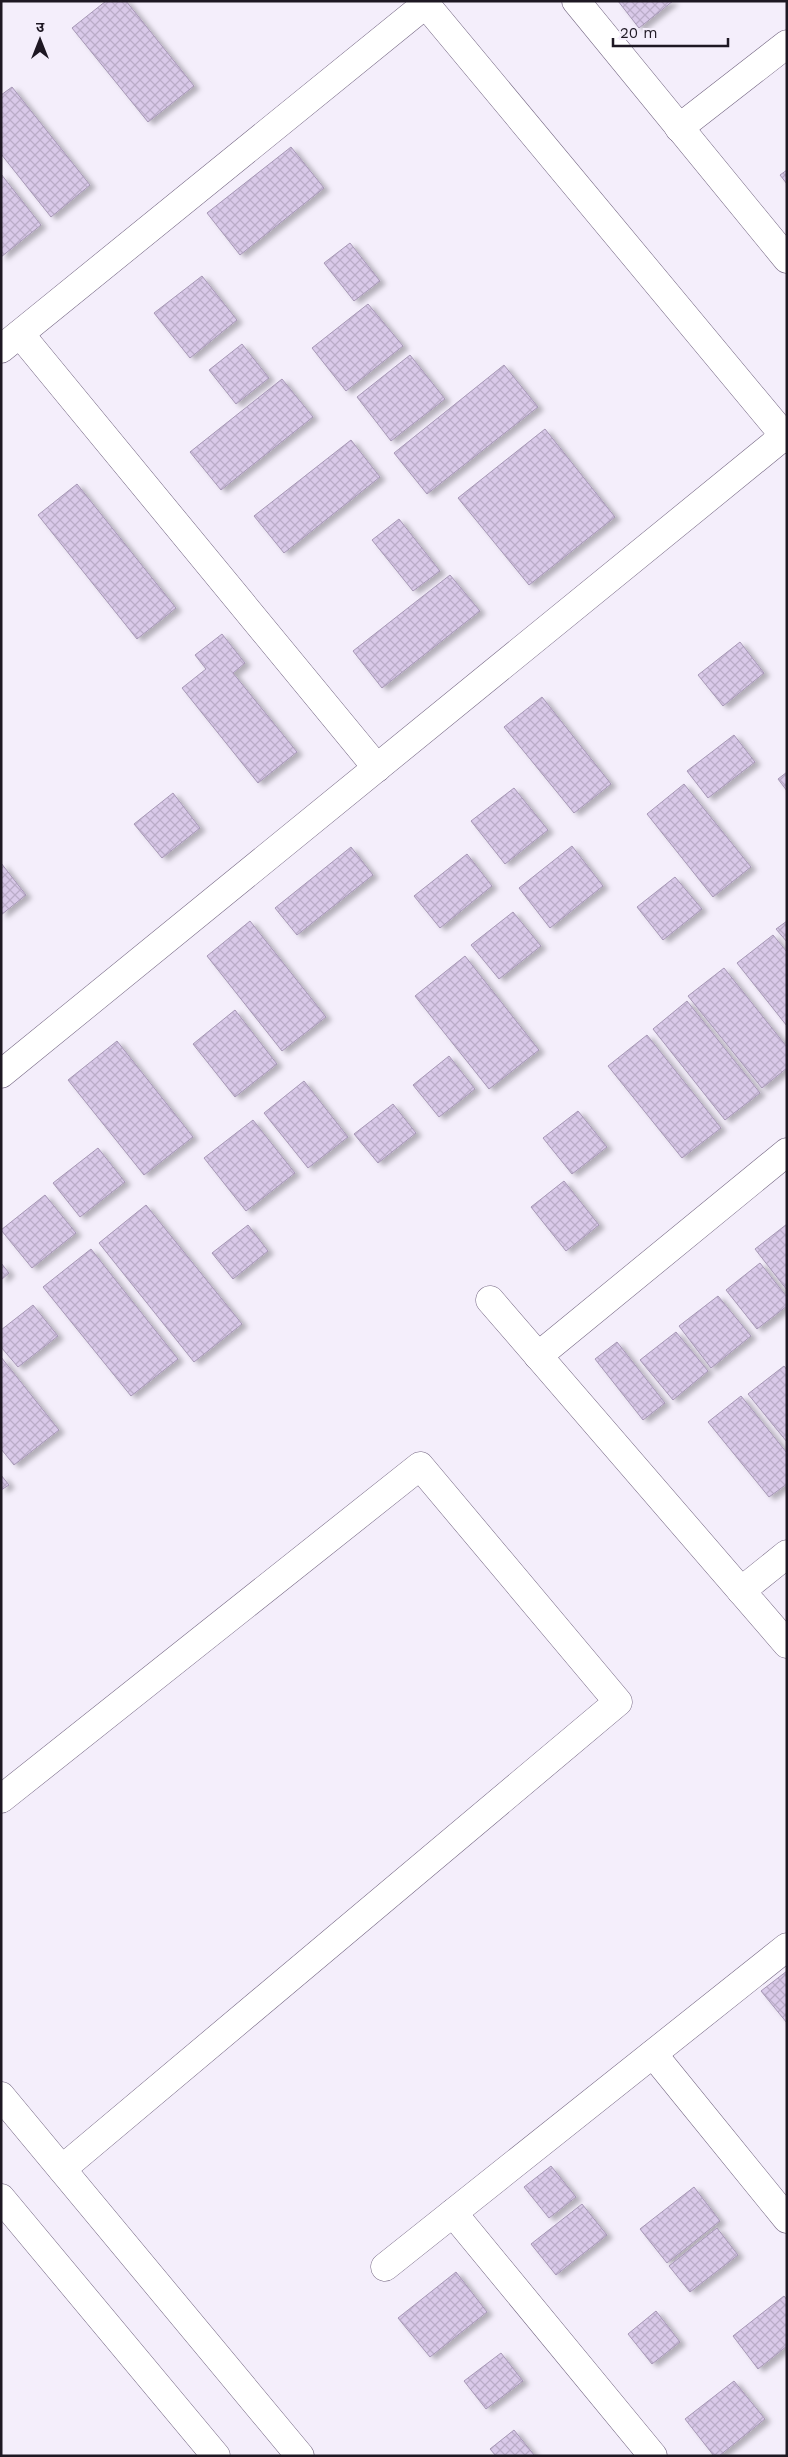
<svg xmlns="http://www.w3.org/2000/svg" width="788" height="2457" font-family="'Work Sans','Noto Sans Devanagari',sans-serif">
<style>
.building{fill:url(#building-cross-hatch);stroke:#a697b5;filter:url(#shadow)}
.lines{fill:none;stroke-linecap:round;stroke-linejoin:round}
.minor-casing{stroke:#746682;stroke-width:29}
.minor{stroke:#fff;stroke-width:28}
</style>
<defs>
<pattern id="building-cross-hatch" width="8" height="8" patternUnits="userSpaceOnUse" patternTransform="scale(1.25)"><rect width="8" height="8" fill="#d9c9e9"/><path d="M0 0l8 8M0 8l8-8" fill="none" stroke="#baacc8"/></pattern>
<filter id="shadow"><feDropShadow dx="5.5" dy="3" stdDeviation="2.5" flood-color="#0004"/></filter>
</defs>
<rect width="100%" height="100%" fill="#f4eefb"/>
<g class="building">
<path d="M106,1H126L194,86L148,122L72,28Z"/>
<path d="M618,1H673L639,28Z"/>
<path d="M12,87L90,185L51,217L1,154V95Z"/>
<path d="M291,147L324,188L240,255L207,213Z"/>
<path d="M787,170V184L780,175Z"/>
<path d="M1,174L41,225L1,257Z"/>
<path d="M350,243L380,281L354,301L324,263Z"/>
<path d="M202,276L237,320L190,358L154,313Z"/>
<path d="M368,304L403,346L346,391L312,348Z"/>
<path d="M242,344L269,378L236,404L209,370Z"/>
<path d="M410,355L445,399L391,441L357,397Z"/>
<path d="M504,365L538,407L427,494L394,453Z"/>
<path d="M282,379L313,417L221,490L190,452Z"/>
<path d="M545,429L615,517L529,585L458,498Z"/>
<path d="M351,440L380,477L284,553L254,516Z"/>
<path d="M77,484L176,608L137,639L38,515Z"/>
<path d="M399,519L440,571L413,591L372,540Z"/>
<path d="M450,575L480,611L382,688L353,651Z"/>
<path d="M222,634L245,663L233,673L297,752L258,783L182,688L206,669L195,655Z"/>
<path d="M740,642L764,673L723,706L698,675Z"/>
<path d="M542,697L611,784L574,813L504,727Z"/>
<path d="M734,735L755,762L708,798L687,771Z"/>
<path d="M787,772V791L778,779Z"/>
<path d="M684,784L751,867L713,897L647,814Z"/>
<path d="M514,788L548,830L505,864L471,821Z"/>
<path d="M173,793L200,828L162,858L134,824Z"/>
<path d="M572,846L603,886L550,928L519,888Z"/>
<path d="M351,847L373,875L297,935L275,908Z"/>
<path d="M467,854L492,886L440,928L414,896Z"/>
<path d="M1,863L26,895L1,915Z"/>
<path d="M675,877L702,909L663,940L637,907Z"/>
<path d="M513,912L541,946L499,979L471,945Z"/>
<path d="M250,921L326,1017L282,1051L207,956Z"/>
<path d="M787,921V942L776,929Z"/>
<path d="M773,935L787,952V1026L737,963Z"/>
<path d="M465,956L539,1050L489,1089L415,996Z"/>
<path d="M724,968L787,1047V1068L762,1088L688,996Z"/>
<path d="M687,1001L760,1093L725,1120L653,1029Z"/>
<path d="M235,1010L277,1064L235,1097L193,1044Z"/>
<path d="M647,1035L721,1128L682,1158L608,1066Z"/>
<path d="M117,1041L193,1137L144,1175L68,1080Z"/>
<path d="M449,1056L475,1089L439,1117L413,1085Z"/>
<path d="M304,1081L348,1137L308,1168L264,1113Z"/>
<path d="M393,1104L416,1133L378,1163L354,1134Z"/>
<path d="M578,1111L607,1147L572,1174L543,1138Z"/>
<path d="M253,1120L295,1173L246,1211L204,1158Z"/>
<path d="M98,1148L125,1182L80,1217L53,1183Z"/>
<path d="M564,1181L599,1225L566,1251L531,1207Z"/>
<path d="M45,1195L76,1233L32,1268L1,1230Z"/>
<path d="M146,1205L242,1324L194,1362L99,1243Z"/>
<path d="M787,1224V1290L755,1249Z"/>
<path d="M248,1225L268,1251L233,1279L212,1253Z"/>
<path d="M91,1249L178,1359L131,1396L43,1287Z"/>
<path d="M1,1263L9,1273L1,1280Z"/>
<path d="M760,1263L787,1297V1306L757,1329L726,1290Z"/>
<path d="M718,1296L751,1336L711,1368L679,1326Z"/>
<path d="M33,1305L58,1336L18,1367L1,1347V1330Z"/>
<path d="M676,1332L708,1371L673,1400L640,1360Z"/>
<path d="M617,1342L665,1403L643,1420L595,1359Z"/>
<path d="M1,1357L59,1430L14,1465L1,1449Z"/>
<path d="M784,1366L787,1370V1442L748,1394Z"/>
<path d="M741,1396L787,1453V1484L769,1497L708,1422Z"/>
<path d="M1,1475L9,1485L1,1490Z"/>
<path d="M787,1971V2023L761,1991Z"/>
<path d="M551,2166L576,2197L549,2218L524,2187Z"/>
<path d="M694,2187L720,2221L667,2263L640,2229Z"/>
<path d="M582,2204L607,2235L556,2275L531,2244Z"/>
<path d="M717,2228L738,2255L690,2292L669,2266Z"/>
<path d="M456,2272L487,2312L430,2357L398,2318Z"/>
<path d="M784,2296L787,2300V2346L758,2369L733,2336Z"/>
<path d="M656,2311L680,2342L652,2364L628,2334Z"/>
<path d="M501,2353L523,2381L486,2409L464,2381Z"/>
<path d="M734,2381L765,2419L719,2456H714L685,2419Z"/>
<path d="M514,2430L535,2456H496L490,2449Z"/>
</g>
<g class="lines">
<g class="minor-casing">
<g id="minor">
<path d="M423,1L787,439"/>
<path d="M576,1L787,259"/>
<path d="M679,128L787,44"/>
<path d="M20,334L377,768"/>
<path d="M1,349L426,4"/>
<path d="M1,1074L784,436"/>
<path d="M490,1300L787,1644"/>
<path d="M538,1356L787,1152"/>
<path d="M741,1591L787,1554"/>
<path d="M1,1799L420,1466L618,1702L62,2169"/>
<path d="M653,2054L787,2219"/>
<path d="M1,2096L300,2456"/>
<path d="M1,2198L216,2456"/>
<path d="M453,2213L653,2456"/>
<path d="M385,2267L787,1947"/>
</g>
</g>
<use href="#minor" class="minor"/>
</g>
<rect width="788" height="2457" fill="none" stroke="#1e1823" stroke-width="5"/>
<g transform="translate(40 40)" stroke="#f4eefb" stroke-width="4" paint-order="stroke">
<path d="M0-4L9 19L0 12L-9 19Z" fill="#1e1823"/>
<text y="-8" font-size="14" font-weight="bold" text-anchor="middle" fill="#1e1823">उ</text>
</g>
<path d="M613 38v8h115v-8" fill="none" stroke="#1e1823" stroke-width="2.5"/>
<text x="620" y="38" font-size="15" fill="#1e1823" stroke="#f4eefb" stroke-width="4" paint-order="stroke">20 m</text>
</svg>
